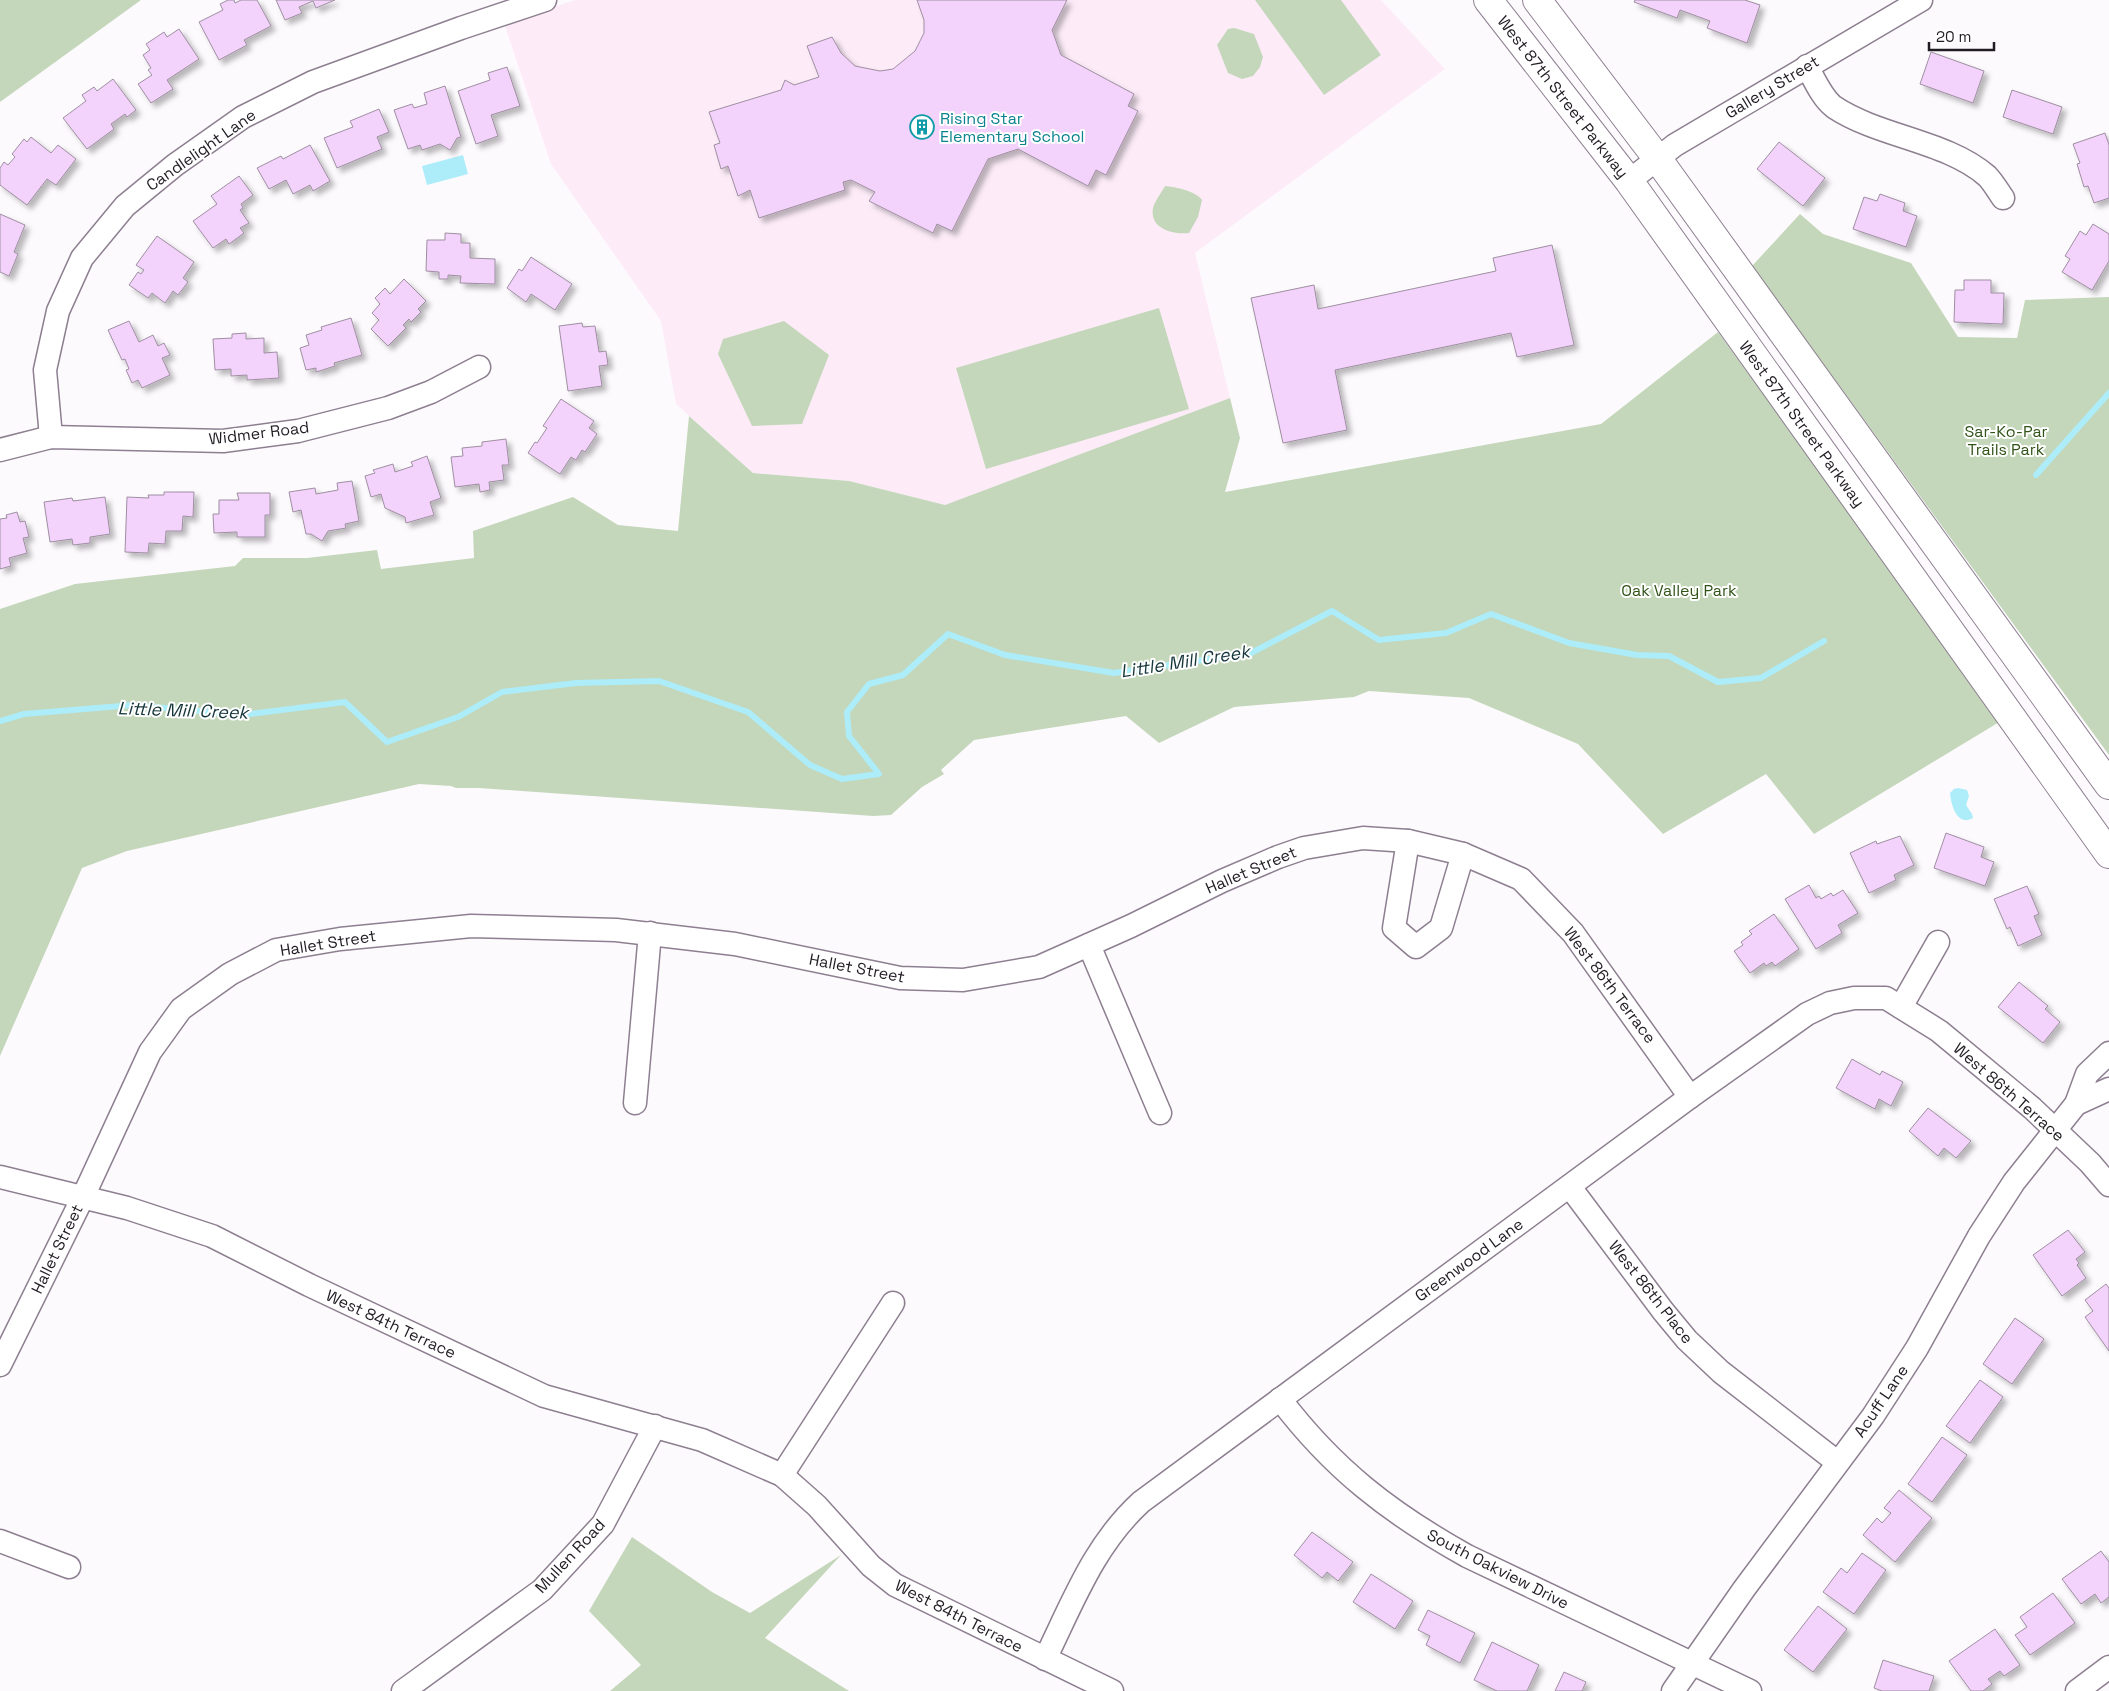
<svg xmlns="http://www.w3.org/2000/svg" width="2109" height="1691" font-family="'Space Grotesk',sans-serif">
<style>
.education{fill:#fdecf8}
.green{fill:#c4d7ba}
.water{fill:#adecf9}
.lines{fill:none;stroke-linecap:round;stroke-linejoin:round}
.stream{stroke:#adecf9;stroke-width:6}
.building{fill:#f3d2fb;stroke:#9e8fa1;filter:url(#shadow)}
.minor-casing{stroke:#8d7f90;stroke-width:25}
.primary-casing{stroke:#8d7f90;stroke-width:30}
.minor{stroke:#fff;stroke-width:22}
.primary{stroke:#fff;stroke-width:28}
.labels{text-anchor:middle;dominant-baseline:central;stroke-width:4;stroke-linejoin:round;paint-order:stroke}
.street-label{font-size:16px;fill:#211c23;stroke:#fff}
.culture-label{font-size:16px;fill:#0d838f;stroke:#fff;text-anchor:start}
.park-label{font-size:16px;fill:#315318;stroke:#fff}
.water-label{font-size:18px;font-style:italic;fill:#15353a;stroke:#fff}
</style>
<defs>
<filter id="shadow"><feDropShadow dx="4.5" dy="4.5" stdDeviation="2.5" flood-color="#0004"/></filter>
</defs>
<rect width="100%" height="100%" fill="#fdfafe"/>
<path class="education" d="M575,0H1381L1445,69L1195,253L1230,398L945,505L849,481L753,473L676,404L661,321L551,164L504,23Z"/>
<g class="green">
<path d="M0,0H141L0,102Z"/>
<path d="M1255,0H1341L1381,55L1324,95Z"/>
<path d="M1234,28L1254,34L1263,57L1260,67L1253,76L1242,79L1228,73L1217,45L1228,29Z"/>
<path d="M1165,186C1176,187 1196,191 1202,200L1198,217L1189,233C1174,235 1149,229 1153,208C1155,201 1161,193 1165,186Z"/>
<path d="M1800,214L1823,234L1911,263L1958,337L2017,338L2025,300L2109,297V755L1752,266Z"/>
<path d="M1159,308L1189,409L986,469L956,368Z"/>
<path d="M784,321L829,355L802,424L752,426L718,354L723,339Z"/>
<path d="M1718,332L2001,721L1814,834L1766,774L1663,834L1578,744L1469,698L1369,691L1354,697L1234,707L1159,743L1126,716L974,740L941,770L944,774L922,787L891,815L873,816L479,788H456L451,786L419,784L127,851L82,868L0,1056V609L75,584L235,566L243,558H307L377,550L381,569L474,558L473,531L573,497L618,525L678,531L689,416L753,473L849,481L945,505L1230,398L1240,438L1225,492L1601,424Z"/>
<path d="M632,1537L712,1592L750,1613L841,1555L765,1638L849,1691H610L641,1665L589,1611Z"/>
</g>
<g class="water">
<path d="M463,155L468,174L427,185L422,166Z"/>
<path d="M1958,788L1967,790L1969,796L1966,805L1972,814L1973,818C1957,827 1951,805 1950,793L1954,789Z"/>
</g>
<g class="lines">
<g class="stream">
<path d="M2036,475L2109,393"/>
<path d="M0,721L24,714L133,705L242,715L345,702L387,742L458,717L502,692L576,683L659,681L748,712L810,765L842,779L879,774L849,736L847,712L869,684L903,675L948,634L1005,655L1114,673L1251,653L1332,611L1379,640L1446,633L1491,614L1569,643L1637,655L1669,656L1718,682L1761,678L1824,641"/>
</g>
</g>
<g class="building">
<path d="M228,0H234L235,3L241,0H257L271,26L244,40L247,45L219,60L199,22L223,10L220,4Z"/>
<path d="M276,0H335L316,8L313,1L299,7L302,13L285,20Z"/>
<path d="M917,0H1067L1052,30L1061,55L1134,94L1128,106L1138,111L1106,175L1096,170L1088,186L1018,149L988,159L952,231L937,224L933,233L869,201L875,192L851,180L843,182L845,190L759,218L750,190L738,196L728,166L721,169L714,145L720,143L709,112L781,90L785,80L794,85L819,77L807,46L832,37L841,53L855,66L880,71L893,69L915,51L924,33V20Z"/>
<path d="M1635,0H1745L1760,5L1747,43L1707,28L1710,21L1680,10L1677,18L1634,2Z"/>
<path d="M179,29L199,59L167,80L173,89L151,103L138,84L152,75L148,70L151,68L143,55L150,50L146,44L164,32L167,37Z"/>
<path d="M1931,52L1984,71L1973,103L1920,84Z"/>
<path d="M507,67L520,106L491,115L498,136L476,144L458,91L490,80L488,73Z"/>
<path d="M113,79L136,110L127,117L125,114L111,124L114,129L87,149L63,118L86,101L82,95L94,87L97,91Z"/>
<path d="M445,86L461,137L457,138L450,150L440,144L422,150L420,145L408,149L394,110L412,104L414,108L427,104L424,93Z"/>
<path d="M2012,90L2062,107L2053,134L2003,117Z"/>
<path d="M379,109L389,132L377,137L382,149L337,168L324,138L353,127L350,121Z"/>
<path d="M2105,133L2109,145V198L2094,203L2088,186L2084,187L2077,164L2080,163L2073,144Z"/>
<path d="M31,137L51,153L58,145L76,159L56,185L47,179L27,205L0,185V168L4,162L8,165L15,157L12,154L24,139L27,142Z"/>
<path d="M1779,142L1825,178L1803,206L1757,169Z"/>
<path d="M310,145L330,181L313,191L310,185L293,194L286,180L269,189L257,168L281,156L283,159Z"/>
<path d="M239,176L253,195L241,204L243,208L240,210L249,223L240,228L244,233L229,244L226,239L213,248L193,221L217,204L211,196Z"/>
<path d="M1880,194L1905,203L1903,211L1917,216L1906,247L1853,229L1864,197L1877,201Z"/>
<path d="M0,214L25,225L14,252L18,254L9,276L0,272Z"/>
<path d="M2093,224L2109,234V261L2092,290L2062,272L2070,259L2065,256L2080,231L2086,235Z"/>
<path d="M445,233L461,234V243H470V258L495,259V284L460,283L461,276L448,275V279H439V272L426,271L427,240H445Z"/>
<path d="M157,236L194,262L183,278L188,282L178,295L173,291L165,303L152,293L148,298L129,285L138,272L141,274L144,270L136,265Z"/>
<path d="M1552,245L1574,345L1517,357L1511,333L1335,370L1347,430L1283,443L1251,298L1314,285L1318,309L1496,271L1493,258Z"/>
<path d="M531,257L572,284L555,310L531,294L526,302L507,288L519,269L522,271Z"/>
<path d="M404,279L426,301L418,309L421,312L411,322L409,319L403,325L406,328L388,346L371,329L379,320L372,313L380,304L375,298L385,288L390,294Z"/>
<path d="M1964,280H1991V293H2004L2003,324L1954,322L1955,290H1964Z"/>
<path d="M351,318L362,355L334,363L335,366L316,372V368L306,370L300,348L309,345L306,335L322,330L321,327Z"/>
<path d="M129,321L139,342L153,335L158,346L164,343L170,355L162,358L170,375L142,388L138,380L132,383L126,370L129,369L125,359L122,360L108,330Z"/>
<path d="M582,323L583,327L595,326L599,352L606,351L608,365L599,366L602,386L568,391L559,326Z"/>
<path d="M246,333V339L264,338V353L277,352L279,378L247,380V375L231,376V369L215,370L213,339L232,338V334Z"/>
<path d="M561,399L594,421L589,428L597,434L585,452L582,450L576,460L571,457L560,474L528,453L535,442L537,443L547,428L543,426Z"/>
<path d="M506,439L509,465H502L504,480L489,482L490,490L480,492L479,484L455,487L451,457L463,456L462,448L482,446V442Z"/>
<path d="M427,456L441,498L430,502L434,515L406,523L405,517L385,508L381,494L371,497L365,476L375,473L373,470L393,464L395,472L413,466L411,462Z"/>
<path d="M352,481L359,521L345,524L346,528L328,531L322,541L311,534H306L301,510L293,512L289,492L315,488L316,494L338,490L337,483Z"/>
<path d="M164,492H194L193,517L183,516L182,531H166L165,544L149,543L148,553L125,552L127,497L149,498L148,495H164Z"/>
<path d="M237,493H270V515H265V537H237V532L214,533L213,514H219V500H239Z"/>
<path d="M105,497L110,534L90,537V543L73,545L72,539L50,542L44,502L72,498L73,501Z"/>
<path d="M17,512L20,522L25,521L29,537L23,538L27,553L9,558L11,566L0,569V519L7,518L6,515Z"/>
<path d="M1946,833L1984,847L1981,857L1994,862L1985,886L1934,868Z"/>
<path d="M1900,836L1914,865L1894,875L1896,880L1869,893L1850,853L1876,841L1877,844Z"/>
<path d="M1809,885L1816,898L1819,896L1821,899L1831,893L1833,896L1843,890L1858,913L1838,925L1842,933L1816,949L1785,899Z"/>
<path d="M2027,886L2039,914L2034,916L2042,935L2018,946L2010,927L2007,929L1994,899Z"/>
<path d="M1774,914L1799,949L1775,966L1772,962L1766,966L1764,963L1750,973L1734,951L1743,945L1741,942L1752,934L1749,931Z"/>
<path d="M2019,982L2048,1006L2045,1009L2060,1022L2043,1043L1998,1007Z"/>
<path d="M1852,1059L1880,1075L1882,1071L1903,1082L1891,1106L1879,1099L1875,1109L1836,1088Z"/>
<path d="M1928,1108L1971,1141L1956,1158L1944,1148L1938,1156L1909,1131Z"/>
<path d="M2068,1230L2085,1252L2076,1259L2079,1263L2077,1265L2086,1278L2062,1296L2033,1255Z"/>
<path d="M2106,1284L2109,1288V1351L2085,1317L2093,1311L2085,1300Z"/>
<path d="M2015,1318L2044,1339L2012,1384L1983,1364Z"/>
<path d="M1980,1380L2003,1397L1970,1443L1946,1426Z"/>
<path d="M1942,1437L1967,1455L1932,1502L1908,1484Z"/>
<path d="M1899,1490L1932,1518L1895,1562L1863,1535L1877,1518L1882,1523L1891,1513L1884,1508Z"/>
<path d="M1312,1532L1353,1562L1338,1581L1327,1572L1322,1578L1294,1555Z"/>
<path d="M2101,1551L2109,1562V1597L2101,1603L2095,1594L2081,1604L2062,1579Z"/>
<path d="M1862,1553L1886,1570L1854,1614L1823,1592L1841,1568L1847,1573Z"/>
<path d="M1371,1574L1413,1601L1395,1629L1353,1602Z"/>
<path d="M2053,1593L2075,1623L2030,1655L2015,1635L2027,1627L2020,1617Z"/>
<path d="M1818,1606L1847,1629L1813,1672L1784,1650Z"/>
<path d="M1428,1610L1475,1633L1460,1663L1426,1645L1430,1636L1418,1630Z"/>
<path d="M1995,1629L2020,1665L2004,1676L2000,1671L1988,1679L1992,1684L1983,1691H1971L1949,1661Z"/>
<path d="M1492,1642L1539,1665L1527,1691H1497L1474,1680Z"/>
<path d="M1883,1660L1934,1676L1929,1691H1882L1874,1688Z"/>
<path d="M1564,1672L1586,1682L1582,1691H1555Z"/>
</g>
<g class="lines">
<g class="minor-casing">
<g id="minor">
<path d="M1807,66C1814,79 1822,98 1834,107C1879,137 1947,141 1987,176C1993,182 1998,191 2003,198"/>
<path d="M1629,181L1675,145L1921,0"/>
<path d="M51,437L45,370L58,311L82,258L125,206L175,165L243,117L313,82L461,28L545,0"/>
<path d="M0,450L51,437L223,441L298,431L388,408L431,392L479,367"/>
<path d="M1408,841L1394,928L1416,947L1441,928L1463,854"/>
<path d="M1089,945L1160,1113"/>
<path d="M1901,1007L1938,942"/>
<path d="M635,1103L650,933"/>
<path d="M2076,1104L2109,1089"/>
<path d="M0,1177L127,1208L212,1236L309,1285L544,1396L702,1440L782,1475L817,1506L871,1566L895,1585L1112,1691"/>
<path d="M1570,1187L1663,1311L1687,1340L1721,1372L1837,1462"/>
<path d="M0,1365L83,1197L150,1052L181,1009L230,974L276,950L340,939L471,926L616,930L735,944L900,978L963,980L1039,967L1131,926L1222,881L1278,857L1304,848L1363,838L1408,841L1463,854L1521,879L1573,933L1690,1097"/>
<path d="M1280,1399C1333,1469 1390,1513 1467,1556L1750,1691"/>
<path d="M782,1475L893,1303"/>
<path d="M0,1541L69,1567"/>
<path d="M1045,1659C1073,1602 1094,1545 1141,1502L1690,1097L1807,1014L1830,1003L1854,998H1886L1939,1031L2032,1108L2090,1163L2109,1185"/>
<path d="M403,1691L542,1590L603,1524L655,1426"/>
<path d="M1673,1691L1744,1589L1873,1416L1917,1348L1979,1236L2014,1182L2076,1104L2087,1074L2109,1053"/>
<path d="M2077,1691L2109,1667"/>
</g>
</g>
<g class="primary-casing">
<g id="primary">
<path d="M1488,0L1629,181L2109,854"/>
<path d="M1537,0L1657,158L2109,785"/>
</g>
</g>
<use href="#minor" class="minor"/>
<use href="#primary" class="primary"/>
</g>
<defs>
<g id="building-ring" transform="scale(1.25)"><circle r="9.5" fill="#fff" stroke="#0f9aa8" stroke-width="1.5"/><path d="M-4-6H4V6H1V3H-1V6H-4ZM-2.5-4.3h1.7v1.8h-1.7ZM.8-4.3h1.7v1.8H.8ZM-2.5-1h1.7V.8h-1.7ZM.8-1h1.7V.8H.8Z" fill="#0f9aa8"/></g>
</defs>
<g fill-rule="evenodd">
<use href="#building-ring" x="922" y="127"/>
</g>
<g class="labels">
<g class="street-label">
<text transform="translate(1772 87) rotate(-31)">Gallery Street</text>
<text transform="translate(1563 97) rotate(52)">West 87th Street Parkway</text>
<text transform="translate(201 150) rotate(-35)">Candlelight Lane</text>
<text transform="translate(1802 424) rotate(54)">West 87th Street Parkway</text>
<text transform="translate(259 433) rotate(-7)">Widmer Road</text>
<text transform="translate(1251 870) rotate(-23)">Hallet Street</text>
<text transform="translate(328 943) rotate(-9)">Hallet Street</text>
<text transform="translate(857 968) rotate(11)">Hallet Street</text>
<text transform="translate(1610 985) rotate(53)">West 86th Terrace</text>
<text transform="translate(2009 1092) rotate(41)">West 86th Terrace</text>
<text transform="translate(57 1249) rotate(-64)">Hallet Street</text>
<text transform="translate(1469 1260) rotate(-36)">Greenwood Lane</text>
<text transform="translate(1651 1292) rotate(52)">West 86th Place</text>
<text transform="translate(391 1324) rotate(25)">West 84th Terrace</text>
<text transform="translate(1881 1401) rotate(-56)">Acuff Lane</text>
<text transform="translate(570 1556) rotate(-47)">Mullen Road</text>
<text transform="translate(1498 1569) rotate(27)">South Oakview Drive</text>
<text transform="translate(959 1616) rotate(27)">West 84th Terrace</text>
</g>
<g class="culture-label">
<text x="940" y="118">Rising Star<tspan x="940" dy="18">Elementary School</tspan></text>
</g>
<g class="park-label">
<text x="2006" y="431">Sar-Ko-Par<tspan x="2006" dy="18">Trails Park</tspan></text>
<text x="1679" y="590">Oak Valley Park</text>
</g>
<g class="water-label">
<text transform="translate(1185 661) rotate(-9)">Little Mill Creek</text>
<text transform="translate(183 710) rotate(2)">Little Mill Creek</text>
</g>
</g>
<path d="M1929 42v8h65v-8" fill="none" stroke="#211c23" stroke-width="2.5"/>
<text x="1936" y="42" font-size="15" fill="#211c23" stroke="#ffffff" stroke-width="4" paint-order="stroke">20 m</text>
</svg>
